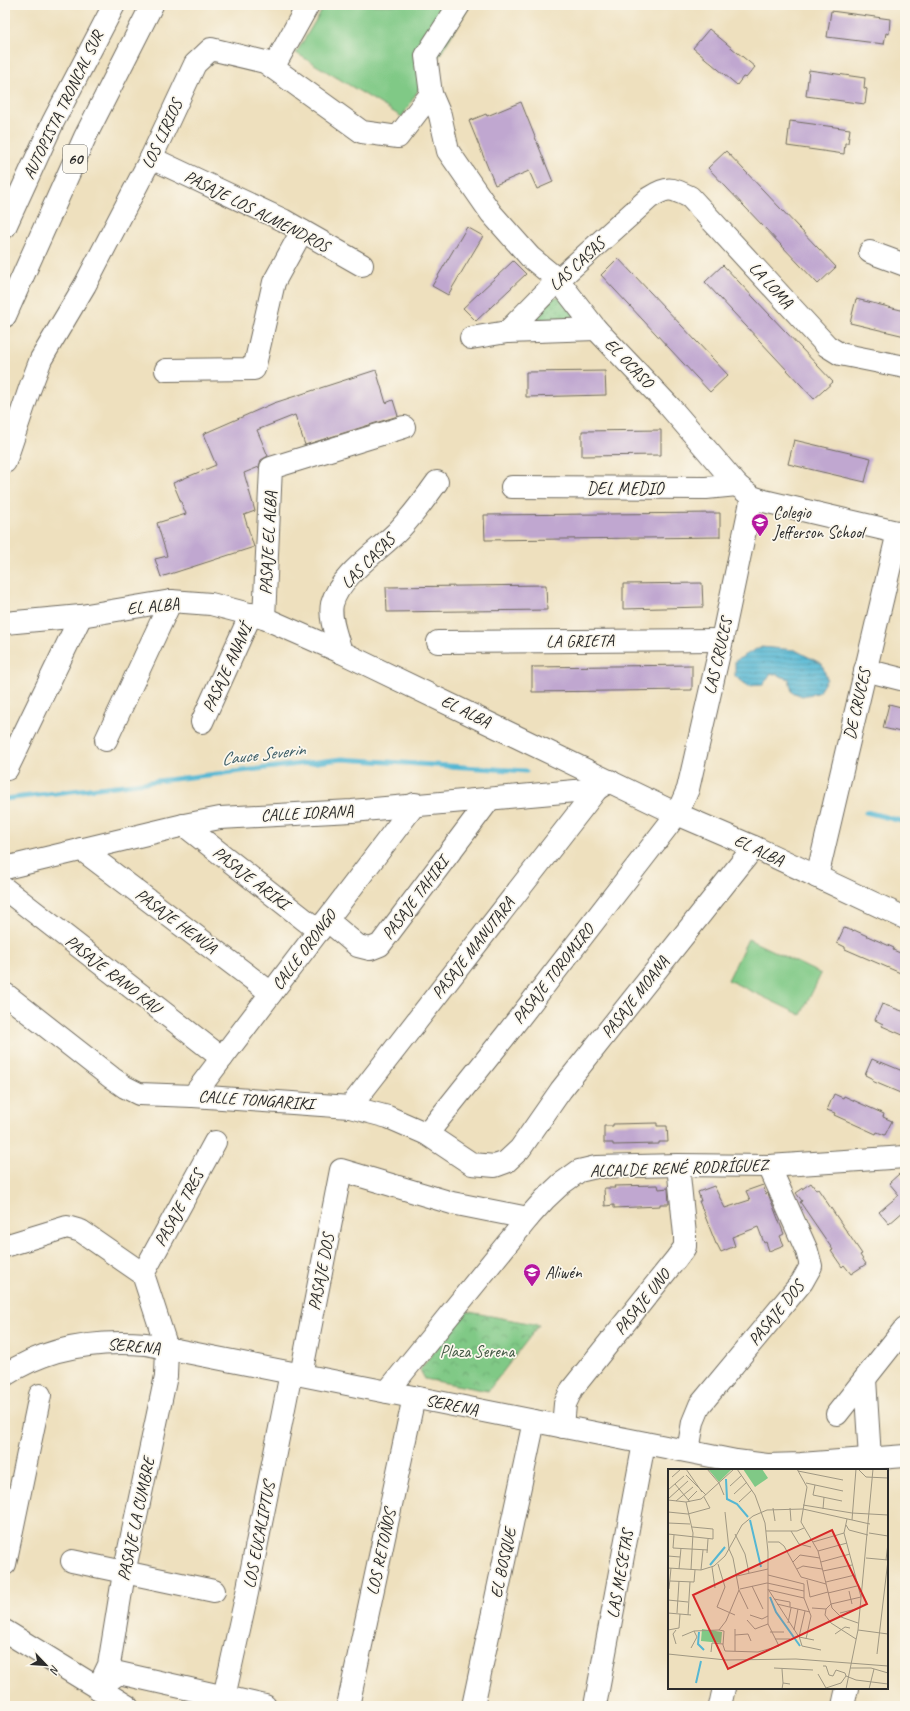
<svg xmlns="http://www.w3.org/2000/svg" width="910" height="1711" font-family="Caveat,sans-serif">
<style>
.grass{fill:url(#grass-dots);stroke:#567a58}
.park{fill:url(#park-crowns);stroke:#567a58}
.pitch{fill:#80c986;stroke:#567a58}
.water{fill:url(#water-rules);stroke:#40717f}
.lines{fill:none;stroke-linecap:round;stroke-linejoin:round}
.stream{stroke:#55b7d3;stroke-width:5}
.building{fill:#c0a7d0}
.minor-casing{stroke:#6f6a5e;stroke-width:24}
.major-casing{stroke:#6f6a5e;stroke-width:24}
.highway-casing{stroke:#6f6a5e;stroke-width:24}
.minor{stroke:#fff;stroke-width:22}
.major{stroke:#fff;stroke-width:22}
.highway{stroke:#fff;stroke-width:22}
.labels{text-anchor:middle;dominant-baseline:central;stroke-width:3.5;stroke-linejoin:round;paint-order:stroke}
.shield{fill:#fbf7ec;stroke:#696865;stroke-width:1}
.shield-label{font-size:16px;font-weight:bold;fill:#2b2b2b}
.street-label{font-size:17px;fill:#2b2b2b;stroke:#fbf7ec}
.poi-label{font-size:17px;fill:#2b2b2b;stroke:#fbf7ec;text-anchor:start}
.park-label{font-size:17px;fill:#445a46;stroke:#fbf7ec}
.water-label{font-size:18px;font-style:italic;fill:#3a5c66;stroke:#fbf7ec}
.inset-river{fill:none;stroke:#55b7d3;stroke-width:2}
.inset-road{fill:none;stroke:#a09883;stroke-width:1}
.view{fill:#d62828;fill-opacity:0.15;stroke:#d62828;stroke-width:2}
.inset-edge{fill:none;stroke:#2b2b2b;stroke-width:2}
</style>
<defs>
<pattern id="grass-dots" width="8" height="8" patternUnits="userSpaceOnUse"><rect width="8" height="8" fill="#80c986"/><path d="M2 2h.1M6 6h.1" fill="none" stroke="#69a36e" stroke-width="1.8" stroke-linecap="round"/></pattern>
<pattern id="park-crowns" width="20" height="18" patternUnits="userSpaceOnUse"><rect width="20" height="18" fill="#80c986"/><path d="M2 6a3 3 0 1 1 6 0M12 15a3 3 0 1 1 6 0" fill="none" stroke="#69a36e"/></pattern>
<pattern id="water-rules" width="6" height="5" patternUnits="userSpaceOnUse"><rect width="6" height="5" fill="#55b7d3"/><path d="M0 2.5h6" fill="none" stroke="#4795ab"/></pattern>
</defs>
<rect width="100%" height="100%" fill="#fbf7ec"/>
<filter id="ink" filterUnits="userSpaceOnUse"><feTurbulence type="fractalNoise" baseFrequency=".025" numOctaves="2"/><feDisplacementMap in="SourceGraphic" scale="8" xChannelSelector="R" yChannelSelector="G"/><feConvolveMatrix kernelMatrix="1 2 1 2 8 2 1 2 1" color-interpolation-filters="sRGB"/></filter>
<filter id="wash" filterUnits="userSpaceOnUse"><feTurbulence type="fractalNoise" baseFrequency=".012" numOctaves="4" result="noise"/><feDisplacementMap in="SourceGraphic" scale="16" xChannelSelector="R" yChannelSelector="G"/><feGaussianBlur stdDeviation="0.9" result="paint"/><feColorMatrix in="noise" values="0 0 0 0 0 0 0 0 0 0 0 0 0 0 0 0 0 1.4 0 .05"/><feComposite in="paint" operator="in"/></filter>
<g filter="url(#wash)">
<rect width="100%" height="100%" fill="#eee0be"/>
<path class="grass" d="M553,297L560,298L580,319L537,323L533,318Z"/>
<path class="park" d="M464,1311L539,1325L488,1391L425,1379L420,1370Z"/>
<g class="pitch">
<path d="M325,5H470L402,117L296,53Z"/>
<path d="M748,939L821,974L801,1015L728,980Z"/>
</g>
<path class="water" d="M760,647L795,650L822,664L827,679L818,693L802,696L792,692L789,679L771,673L763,685L748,686L735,676V661Z"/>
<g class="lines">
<g class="stream">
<path d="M5,799L342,759L526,771"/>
<path d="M866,812L905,822"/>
</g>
</g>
<g id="blocks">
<g class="building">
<path d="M831,11L890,19L889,34L886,33L884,44L827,37Z"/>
<path d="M709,29L755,67L746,78L743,77L737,85L693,48Z"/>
<path d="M809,70L865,78L864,88L867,89L865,104L806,96Z"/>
<path d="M521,102L553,182L537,189L529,171L495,185L469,121L486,114L487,116Z"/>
<path d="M790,121L850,129L848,143H845L844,154L787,146Z"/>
<path d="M726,151L836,267L818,284L708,168Z"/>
<path d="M467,227L483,236L448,295L432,286Z"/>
<path d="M618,258L728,375L710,392L601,275Z"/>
<path d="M513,261L526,274L476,321L463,308Z"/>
<path d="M723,265L833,382L814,399L705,282Z"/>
<path d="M856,299L905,311V336L850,323Z"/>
<path d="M376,370L386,403L393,400L398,416L305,445L295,415L257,430L268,456L261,460L259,467L244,473L255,511L244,515L254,547L161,577L155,559L167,556L157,523L186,514L173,483L216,465L203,434L274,403Z"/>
<path d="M605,371L606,395L526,397V372Z"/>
<path d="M661,430V455L582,456V431Z"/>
<path d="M794,440L871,458L865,482L788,464Z"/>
<path d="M720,513V537L485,540L484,515Z"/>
<path d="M702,583L703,607L623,609V584Z"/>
<path d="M546,585L547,610L387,612L386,587Z"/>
<path d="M692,665V690L532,692V667Z"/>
<path d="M889,704L905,708V733L883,728Z"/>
<path d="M844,928L853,931L854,930L894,948L893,950L905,955V975L845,949V947L837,943Z"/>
<path d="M882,1004L905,1012V1036L882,1026L883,1024L875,1020Z"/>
<path d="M872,1059L881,1063V1062L905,1072V1095L872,1081L873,1079L865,1075Z"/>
<path d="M834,1094L843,1098L844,1096L884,1114L883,1117L892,1121L885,1135L877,1132L876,1134L834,1115L835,1113L827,1110Z"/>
<path d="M657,1123V1126H667L668,1142H659V1144L613,1145V1143H604V1126H613V1124Z"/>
<path d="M899,1174L905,1181V1210L889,1224L879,1212L899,1195L889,1183Z"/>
<path d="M811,1183L816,1190L818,1189L862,1254L860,1255L866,1264L851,1274L844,1265L842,1267L831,1251L833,1250L800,1202L802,1201L796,1193Z"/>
<path d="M658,1185L659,1189L668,1188L669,1204H660V1206L614,1208V1205L605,1206L604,1188H615L614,1186Z"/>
<path d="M763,1185L766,1194L768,1193L769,1196L784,1234L780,1236L784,1245L769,1251L766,1242L764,1243L758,1227L732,1237L735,1246L721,1252L717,1244H716L699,1201H701L698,1192L714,1186L725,1208L750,1200L746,1191Z"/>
</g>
</g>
</g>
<g filter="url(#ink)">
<use href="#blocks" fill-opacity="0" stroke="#6f6a5e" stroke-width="1"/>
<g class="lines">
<g class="minor-casing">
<g id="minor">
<path d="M459,5L426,56L431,94L440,115L448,151L491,213L530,257L558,280L596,329L670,407L737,485L752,497L764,501L905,534"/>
<path d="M273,68L308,5"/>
<path d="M151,158L283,220L362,265"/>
<path d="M870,252L905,265"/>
<path d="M507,332L558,280L649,198C668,186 671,188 690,197L827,346L840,354L905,367"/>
<path d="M471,338L507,332L596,329"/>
<path d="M166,370L254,369L274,282L302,231"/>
<path d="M5,462L30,388L41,359L85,285L151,158L195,64L211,49L265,62L362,132L398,137L431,94"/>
<path d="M512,487L706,488L737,485"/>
<path d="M264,618L271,468L404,427"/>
<path d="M5,623L81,616L171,601L211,604L264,618L341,652L677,814L754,847L905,918"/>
<path d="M438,642L722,640"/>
<path d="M341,652C337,637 329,619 332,604C339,576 380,550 399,530C413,515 425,499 437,482"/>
<path d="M865,670L905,680"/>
<path d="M202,722L251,614"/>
<path d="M106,740L171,601"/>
<path d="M7,769L81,616"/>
<path d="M184,825L319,931"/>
<path d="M81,849L271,993"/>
<path d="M5,868L184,825L220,818L352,811L597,789L610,781"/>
<path d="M817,877L898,532"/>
<path d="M5,889L222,1058"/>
<path d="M327,920L358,946L370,949L380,945L489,800"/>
<path d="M5,994L112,1078L125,1087L139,1094L193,1096L350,1107L388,1117L427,1134L472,1164L495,1166L506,1162L520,1149L561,1090L754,847"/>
<path d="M193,1096L415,804"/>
<path d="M350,1107L597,789"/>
<path d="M427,1134L506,1035L677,814L688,789L722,640L752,497"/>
<path d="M5,1246L67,1227L81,1231L143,1274L167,1348L166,1376L124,1573L109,1665L98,1688"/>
<path d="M143,1274L215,1142"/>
<path d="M5,1375C47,1347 97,1340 146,1344L736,1461L767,1465L801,1464L905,1456"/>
<path d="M301,1375L341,1170L452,1203L528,1218"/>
<path d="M865,1379L870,1458"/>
<path d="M387,1392L528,1218L545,1199L561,1184L579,1171L596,1167L678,1165L769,1166L905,1157"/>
<path d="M837,1414L905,1328"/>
<path d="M563,1427L565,1404L572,1389L676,1259L685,1247V1235L678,1165"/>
<path d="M688,1451L693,1422L700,1405L802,1282L811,1266L807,1251L769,1166"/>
<path d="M72,1561L214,1591"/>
<path d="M5,1564L40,1395"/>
<path d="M98,1688L119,1673L265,1706"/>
<path d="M224,1697L247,1593L291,1373"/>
<path d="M348,1706L414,1397"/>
<path d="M473,1706L534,1421"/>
<path d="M595,1706L644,1443"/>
<path d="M720,1706L724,1688"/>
<path d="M843,1706L847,1688"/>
</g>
</g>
<g class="major-casing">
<path id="major" d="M5,1631L127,1706"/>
</g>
<g class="highway-casing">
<g id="highway">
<path d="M5,227L53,122L114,5"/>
<path d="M5,316L85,137L152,5"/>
</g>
</g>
<use href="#minor" class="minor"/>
<use href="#major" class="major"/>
<use href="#highway" class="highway"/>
</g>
</g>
<defs>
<g id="school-pin" transform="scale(0.9)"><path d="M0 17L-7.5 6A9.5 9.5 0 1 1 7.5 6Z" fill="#b5179e" stroke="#fbf7ec"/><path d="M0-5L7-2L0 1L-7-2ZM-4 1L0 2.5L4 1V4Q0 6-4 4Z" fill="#fff"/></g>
</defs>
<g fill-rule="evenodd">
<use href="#school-pin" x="760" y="522"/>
<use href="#school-pin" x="532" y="1272"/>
</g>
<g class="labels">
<rect class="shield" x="63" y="145" width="24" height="28" rx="3"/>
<g class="shield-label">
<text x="75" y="159">60</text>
</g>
<g class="street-label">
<text transform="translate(63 105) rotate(-64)">AUTOPISTA TRONCAL SUR</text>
<text transform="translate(162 134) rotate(-65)">LOS LIRIOS</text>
<text transform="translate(257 211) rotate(27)">PASAJE LOS ALMENDROS</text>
<text transform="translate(577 264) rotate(-43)">LAS CASAS</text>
<text transform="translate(771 285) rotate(47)">LA LOMA</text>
<text transform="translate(629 363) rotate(46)">EL OCASO</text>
<text x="625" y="488">DEL MEDIO</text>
<text transform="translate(268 543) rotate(-87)">PASAJE EL ALBA</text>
<text transform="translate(368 561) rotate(-46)">LAS CASAS</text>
<text transform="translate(153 606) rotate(-6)">EL ALBA</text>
<text transform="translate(580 641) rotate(-1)">LA GRIETA</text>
<text transform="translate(718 656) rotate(-77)">LAS CRUCES</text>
<text transform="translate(227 668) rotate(-65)">PASAJE ANANÍ</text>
<text transform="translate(857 704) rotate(-77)">DE CRUCES</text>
<text transform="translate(466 711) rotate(26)">EL ALBA</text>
<text transform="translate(307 813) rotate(-3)">CALLE IORANA</text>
<text transform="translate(759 850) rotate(25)">EL ALBA</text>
<text transform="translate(251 878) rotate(38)">PASAJE ARIKI</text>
<text transform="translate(415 898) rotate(-53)">PASAJE TAHIRI</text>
<text transform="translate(176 921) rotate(37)">PASAJE HENÚA</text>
<text transform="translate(473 948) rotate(-52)">PASAJE MANUTARA</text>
<text transform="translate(304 950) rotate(-53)">CALLE ORONGO</text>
<text transform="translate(113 974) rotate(38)">PASAJE RANO KAU</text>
<text transform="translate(553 974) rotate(-52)">PASAJE TOROMIRO</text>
<text transform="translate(635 997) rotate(-52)">PASAJE MOANA</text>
<text transform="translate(256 1100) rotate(4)">CALLE TONGARIKI</text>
<text transform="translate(679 1168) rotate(-2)">ALCALDE RENÉ RODRÍGUEZ</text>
<text transform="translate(179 1208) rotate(-61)">PASAJE TRES</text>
<text transform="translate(321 1272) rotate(-79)">PASAJE DOS</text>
<text transform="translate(642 1302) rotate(-51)">PASAJE UNO</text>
<text transform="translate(776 1313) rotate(-51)">PASAJE DOS</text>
<text transform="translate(134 1346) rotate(5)">SERENA</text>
<text transform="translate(452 1405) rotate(11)">SERENA</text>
<text transform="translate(136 1519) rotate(-78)">PASAJE LA CUMBRE</text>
<text transform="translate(259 1535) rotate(-79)">LOS EUCALIPTUS</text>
<text transform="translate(381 1552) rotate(-78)">LOS RETOÑOS</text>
<text transform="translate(503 1563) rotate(-78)">EL BOSQUE</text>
<text transform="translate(620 1574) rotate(-80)">LAS MESETAS</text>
</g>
<g class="poi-label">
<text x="773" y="512">Colegio<tspan x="773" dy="20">Jefferson School</tspan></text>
<text x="545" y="1272">Aliwén</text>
</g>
<g class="park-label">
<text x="477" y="1351">Plaza Serena</text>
</g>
<g class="water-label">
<text transform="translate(263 754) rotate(-7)">Cauce Severin</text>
</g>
</g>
<g transform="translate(668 1469)">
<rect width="220" height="220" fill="#eee0be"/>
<path d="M40,0H64L51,13Z" fill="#80c986"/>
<path d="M75,0H94L100,9L87,18ZM34,160L54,163L53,174L33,172Z" fill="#80c986"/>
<path class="inset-river" d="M58,10L59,30L69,35L80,48M82,51L93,98M42,96L57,78M102,128L108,143L132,177M31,163L30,175L36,181M28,214L33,192"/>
<path class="inset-road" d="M18,0L34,23M39,0L51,14L56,26M69,0L87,26L97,54L100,83V155L111,177M129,0L139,18L133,53L150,82L164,139L173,148L190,154M190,0L198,8L220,9M130,2L175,11M18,6L38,26M4,8L13,0M138,14L175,22M7,15L22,33M147,16L145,26L174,32M62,17L74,6M0,21L16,7M66,25L79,13M0,30L20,12M0,31L18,33L33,30L66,0M20,31L29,22M8,32L25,18M18,33L25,64L23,101M71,33L84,21M135,36L184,44L220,46M105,39L107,52M122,39L123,52M155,40L156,28M0,43L20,45L42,39L36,28M179,50L176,64L193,128L163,135L158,140L157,146L163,154L188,170M184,51L188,0M0,54L22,55M178,56L181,61L200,66M98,62H129L136,59M123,62L131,75L143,78M201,64L220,67M0,65L45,70V60L24,58M67,65L77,85L81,104M6,66L5,79L40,81M100,73H111L116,77L133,108L158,115M145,73L176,64M150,82L179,74M39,84L40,70M0,87L12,88M198,89L220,91M218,91L220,74M125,93L132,86L152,89M153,93L182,85M50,95L57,118L49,138L67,146M44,98L47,119M0,99L33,101L46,97L57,87L74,56L85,47L99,41L135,40L202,55M11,100L13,79M129,100L135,97L154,100M33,101L35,81M155,102L184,96M100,106L136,115V129L143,147L138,170M69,107L100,100M139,111L142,128L160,123M2,112L26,113L27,101M158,113L187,106M84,117L95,140M1,120L3,99M72,120L99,114L136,122M100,120L131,168L146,171M71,121L80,140M101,121L136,129M181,122L184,135M160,124L189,117M106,130L122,133V138M0,131L20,133M109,135L142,143M144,139L158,140M0,144L23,146M9,144L11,112M172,144L192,139M20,146L22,113M82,146L94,150L100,147M79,151L87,160L100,155M120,154L123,139M0,161L11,159L12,145M8,161L5,165L8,175M51,161L56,162L55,176L57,182L90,183L111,177M126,161L130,140M190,161L220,165M102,163H116M167,165L177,158L182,159M67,166L80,165L83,172M14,167L26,162L51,161L58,152L71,121L65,89L61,80L57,43M131,167L134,177L153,181M131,168L137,142M107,170H122M23,179L29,168L26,162M67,182V160M43,183L44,174L55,175M0,185L58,191L128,190L220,197M209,185L220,91M155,197H158L161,206L165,207L168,201L177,204L178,207M106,199L145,201M182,199H203L220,204M114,200L115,214M150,205L158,219L173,214L178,207L188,211L220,215M114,220L115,214L122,215M178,220L190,161L205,0M201,220L206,200"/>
<path class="view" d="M164,61L199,135L60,200L25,126Z"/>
<rect width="220" height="220" class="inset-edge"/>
</g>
<rect width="910" height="1711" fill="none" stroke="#fbf7ec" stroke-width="20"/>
<g transform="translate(46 1665) rotate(115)" stroke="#fbf7ec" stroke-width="3" paint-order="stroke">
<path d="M0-3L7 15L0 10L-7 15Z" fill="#2b2b2b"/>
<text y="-6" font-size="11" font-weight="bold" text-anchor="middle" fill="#2b2b2b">N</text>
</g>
</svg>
